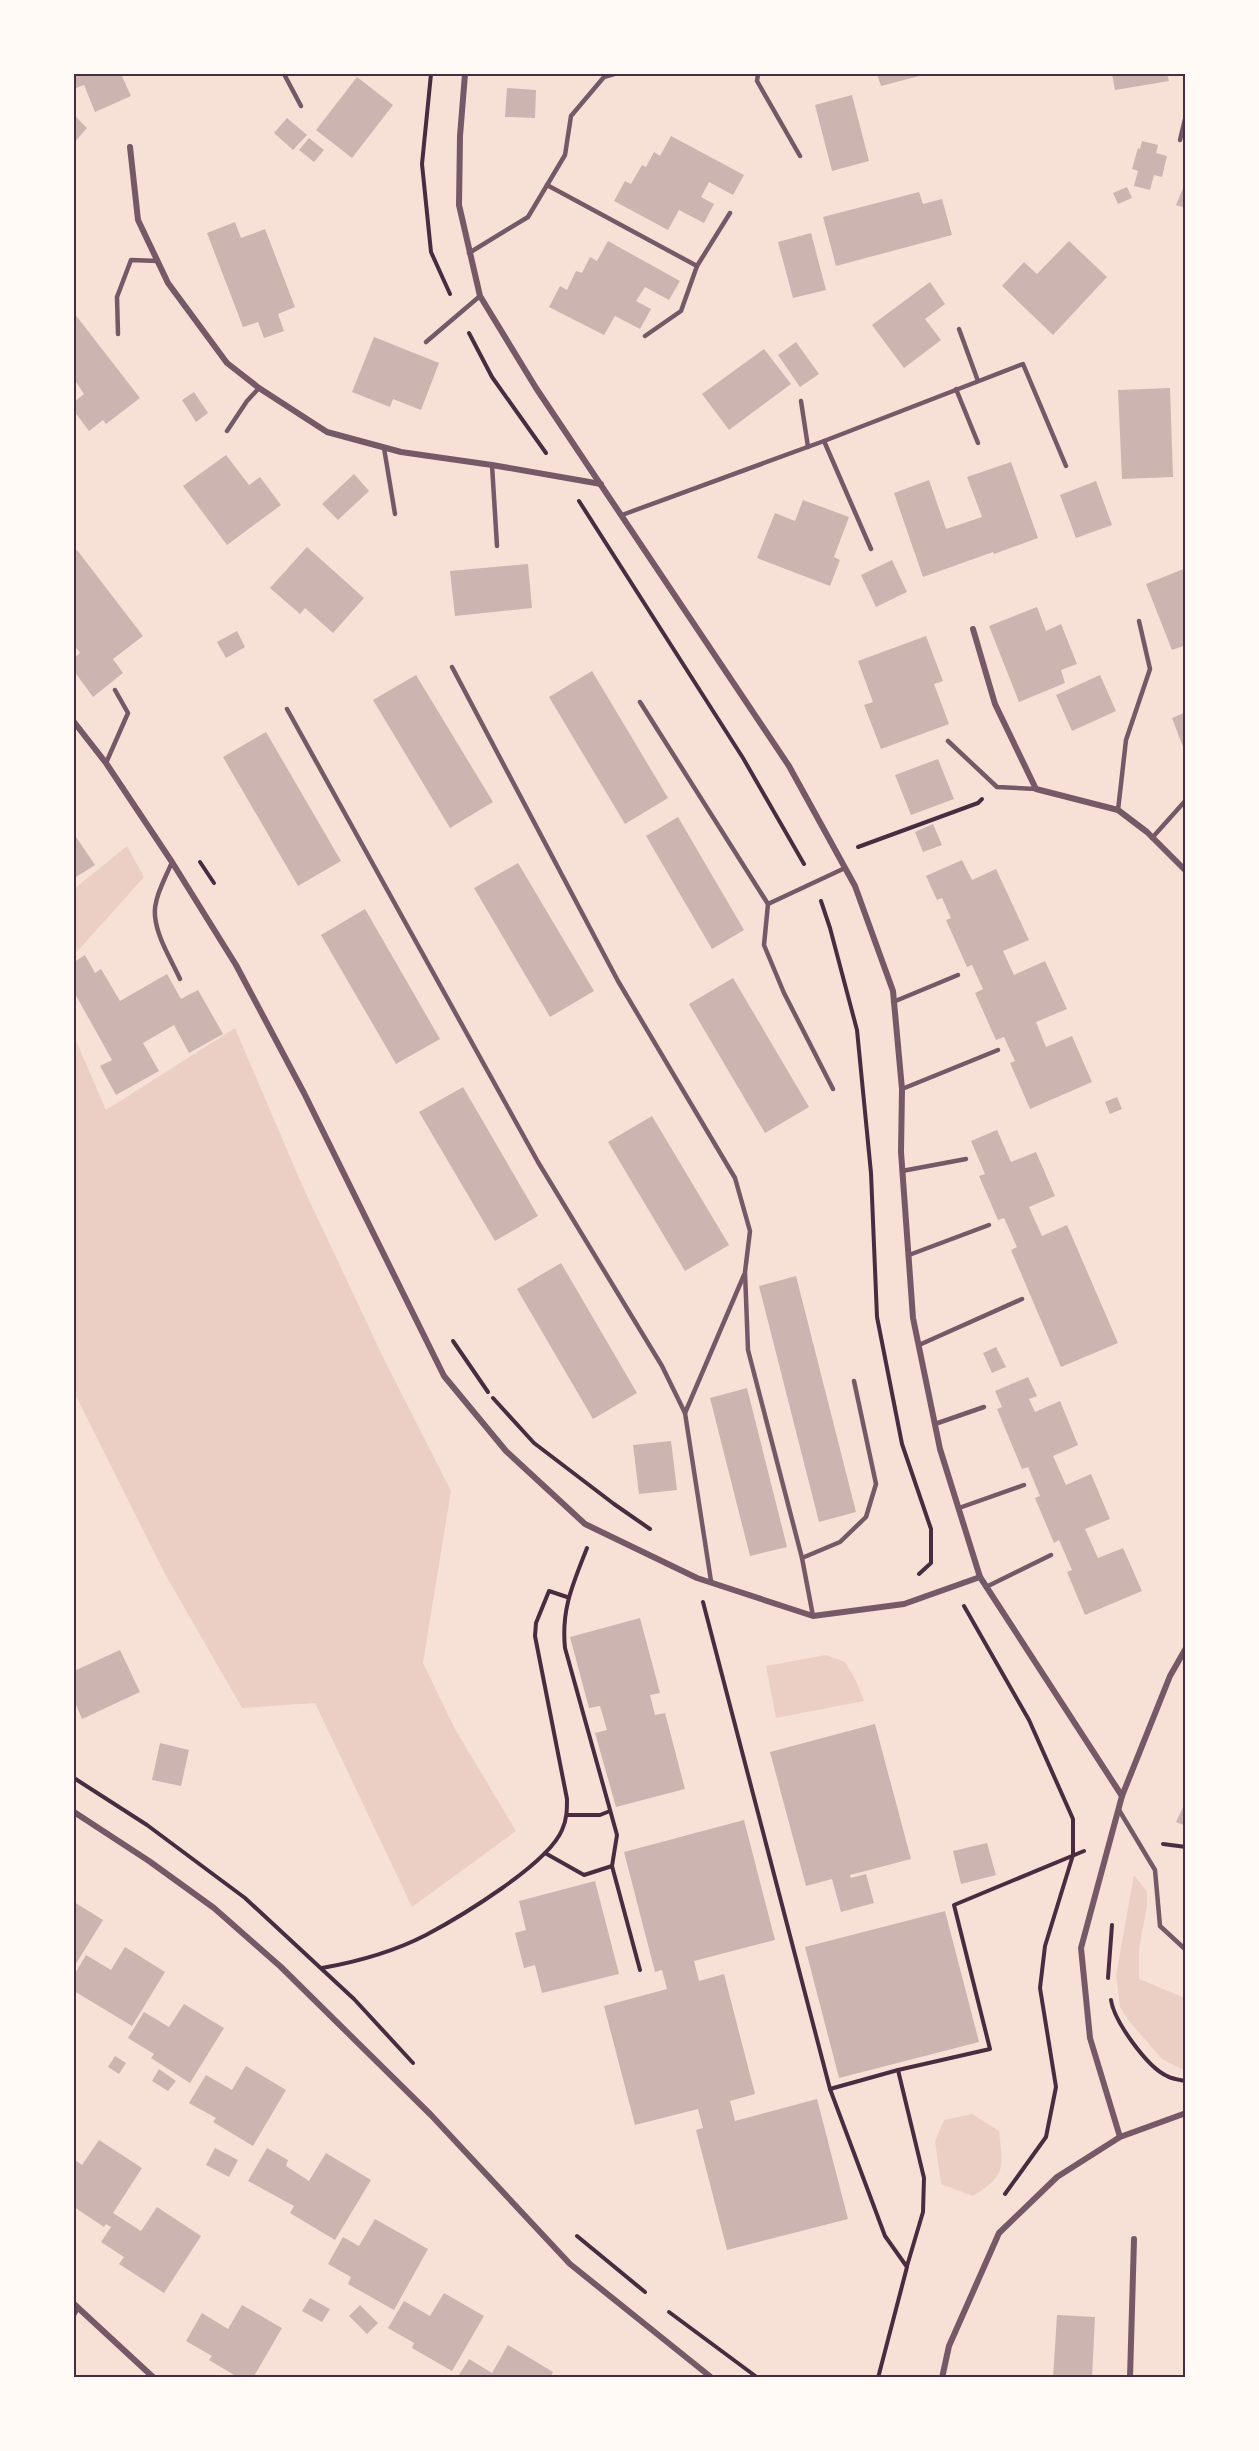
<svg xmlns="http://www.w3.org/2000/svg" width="1259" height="2451" font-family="'Fira Sans Condensed',sans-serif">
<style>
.green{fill:#ebcfc5}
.building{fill:#ccb4b1}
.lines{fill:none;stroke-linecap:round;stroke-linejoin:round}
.path{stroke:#4a2c40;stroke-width:4}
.service{stroke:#755966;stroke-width:4.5}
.minor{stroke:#755966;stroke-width:6}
.neatline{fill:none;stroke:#4a2c40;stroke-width:2}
</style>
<rect width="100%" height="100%" fill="#f7e1d7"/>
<g class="green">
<path d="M127,846L144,877L74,955V889Z"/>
<path d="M235,1028L302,1185L383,1357L451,1491L423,1663L455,1729L516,1831L412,1907L315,1703L242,1708L165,1574L74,1392V1036L106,1110Z"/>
<path d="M826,1655L845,1662L856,1681L864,1701L776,1718L766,1666Z"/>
<path d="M1134,1875L1147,1892V1906L1139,1948V1979L1185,1998V2071L1162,2059L1129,2021L1120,2007L1116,1975Z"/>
<path d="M972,2114L999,2131C1003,2168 1007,2175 973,2196L941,2184L935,2141L944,2120Z"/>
</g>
<g class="building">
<path d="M74,74H121L131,96L95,112L84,85L76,88Z"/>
<path d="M877,74H927L881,86Z"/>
<path d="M1112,74H1167L1169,81L1115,90Z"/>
<path d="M357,77L393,105L352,158L316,130Z"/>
<path d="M507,88L536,90L535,118L505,117Z"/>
<path d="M852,95L869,161L832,171L815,105Z"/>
<path d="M74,115L87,128L74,143Z"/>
<path d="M287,118L307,135L293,150L274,133Z"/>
<path d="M671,136L744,175L733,195L709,182L701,197L714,204L704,223L679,210L668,230L614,201L625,181L631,184L642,165L646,167L654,152L660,156Z"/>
<path d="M309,138L324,150L314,162L299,150Z"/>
<path d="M1142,141L1158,145L1156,153L1167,156L1162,177L1154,175L1150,190L1134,186L1138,171L1132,169L1138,148L1140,149Z"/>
<path d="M1186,181V208L1176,205Z"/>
<path d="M1127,187L1132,198L1118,204L1113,193Z"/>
<path d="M919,192L923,204L942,199L952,235L836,266L823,217Z"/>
<path d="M235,222L241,238L265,229L295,307L278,314L284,331L264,338L258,322L243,327L207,233Z"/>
<path d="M811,233L826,290L793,298L778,242Z"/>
<path d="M608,241L680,281L669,300L645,287L636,301L651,309L640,329L615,316L604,335L549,307L560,286L567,290L576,271L582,273L590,257L597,261Z"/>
<path d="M1069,241L1107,277L1053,335L1002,286L1024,262L1037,274Z"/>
<path d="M930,282L945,304L925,319L941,340L904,368L872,325Z"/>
<path d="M74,313L140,398L106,424L103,420L89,431L74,411V402L84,394L74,379Z"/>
<path d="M374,337L439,363L421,410L393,399L390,407L352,392Z"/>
<path d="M796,342L819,374L800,387L778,355Z"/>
<path d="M764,349L791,384L729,430L702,394Z"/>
<path d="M1170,388L1173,477L1122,479L1118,390Z"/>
<path d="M194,392L208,413L196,422L182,400Z"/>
<path d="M226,455L249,485L260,477L281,505L227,545L183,486Z"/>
<path d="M1011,462L1038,538L994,554L993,552L923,577L894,493L929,480L946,529L982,517L967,477Z"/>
<path d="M354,474L369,491L338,520L322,504Z"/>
<path d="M1096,481L1112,525L1076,538L1060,495Z"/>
<path d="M803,500L849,517L834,557L840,560L830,586L757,558L775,513L795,521Z"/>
<path d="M307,547L364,598L333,633L305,608L300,614L270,588Z"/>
<path d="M77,550L143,636L113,659L123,673L93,697L74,671V658L80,653L74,645V553Z"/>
<path d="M892,560L907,592L876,607L861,575Z"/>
<path d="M528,564L532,608L455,616L450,571Z"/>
<path d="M1186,568V645L1172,650L1146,584Z"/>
<path d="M1037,607L1046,631L1061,624L1077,664L1061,670L1065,683L1019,702L989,626Z"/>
<path d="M237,631L245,647L226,658L217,642Z"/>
<path d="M926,636L943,681L934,684L949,724L881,749L864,705L873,702L858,661Z"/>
<path d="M592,671L668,798L625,824L549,697Z"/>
<path d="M416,675L493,802L450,828L373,700Z"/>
<path d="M1100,675L1116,711L1072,731L1056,695Z"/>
<path d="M1186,712V752H1185L1172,718Z"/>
<path d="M266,732L341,861L298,886L223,757Z"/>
<path d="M938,759L954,799L911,815L895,775Z"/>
<path d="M678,817L744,930L712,949L646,836Z"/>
<path d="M933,824L942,845L923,852L915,832Z"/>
<path d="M74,834L95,865L76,877L74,873Z"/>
<path d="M962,860L972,880L996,869L1029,940L1003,951L1014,975L1045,961L1067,1009L1036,1022L1046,1047L1072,1036L1092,1082L1030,1109L1010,1063L1015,1061L1004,1037L996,1040L975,993L983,989L972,965L967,967L946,920L951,918L942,898L937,900L926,876Z"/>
<path d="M518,863L594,991L550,1017L474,888Z"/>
<path d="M365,909L440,1039L396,1064L321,935Z"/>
<path d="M85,955L95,973L101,969L120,1001L167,974L181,999L198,990L223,1034L189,1053L174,1025L143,1043L159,1071L116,1095L100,1066L112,1060L74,992V962Z"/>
<path d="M733,978L809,1107L765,1133L689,1004Z"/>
<path d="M463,1087L538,1216L495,1241L419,1112Z"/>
<path d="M1117,1097L1122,1109L1110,1114L1105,1102Z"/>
<path d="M652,1116L729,1245L685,1271L608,1142Z"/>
<path d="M997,1130L1011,1162L1036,1152L1055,1196L1029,1207L1042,1236L1067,1225L1118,1343L1061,1367L1011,1250L1017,1247L1004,1218L998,1220L979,1176L985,1174L971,1141Z"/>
<path d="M561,1263L637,1393L593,1419L517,1289Z"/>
<path d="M796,1276L856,1512L819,1522L759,1286Z"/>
<path d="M996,1347L1006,1367L992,1373L983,1353Z"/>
<path d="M1028,1377L1037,1396L1029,1399L1035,1412L1060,1401L1078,1445L1053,1456L1066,1485L1091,1474L1110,1519L1085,1529L1098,1558L1123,1548L1142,1591L1085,1615L1067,1572L1072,1570L1059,1540L1054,1543L1035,1498L1040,1496L1028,1467L1022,1469L997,1409L1002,1407L995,1391Z"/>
<path d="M747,1388L787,1547L750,1556L710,1398Z"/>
<path d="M671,1441L677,1490L639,1494L633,1445Z"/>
<path d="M640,1618L660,1693L650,1695L655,1715L665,1713L685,1789L616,1807L595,1733L607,1730L600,1706L589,1708L570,1637Z"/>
<path d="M120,1650L140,1692L82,1719L74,1700V1671Z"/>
<path d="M875,1724L911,1859L850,1875L851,1878L866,1874L874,1903L841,1912L832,1879L806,1886L770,1752Z"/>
<path d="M160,1743L189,1750L181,1786L152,1780Z"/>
<path d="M1186,1801V1826L1176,1822Z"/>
<path d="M744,1820L775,1940L694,1961L699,1981L724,1974L755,2094L730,2101L735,2121L817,2099L848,2219L727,2250L696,2130L703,2128L698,2109L635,2125L604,2006L667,1989L662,1970L655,1972L624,1852Z"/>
<path d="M987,1843L996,1875L961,1884L953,1851Z"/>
<path d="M595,1881L619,1974L542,1993L535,1965L524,1968L515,1933L526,1930L519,1901Z"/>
<path d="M74,1902L103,1920L74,1967Z"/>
<path d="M945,1911L979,2042L839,2078L805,1947Z"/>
<path d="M125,1947L165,1972L132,2026L74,1991V1975L86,1955L111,1970Z"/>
<path d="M184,2004L224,2028L190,2083L151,2058L154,2054L128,2038L144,2012L169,2027Z"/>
<path d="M115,2056L126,2063L119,2074L108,2067Z"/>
<path d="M246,2066L286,2090L253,2146L213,2122L216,2118L189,2103L206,2075L232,2090Z"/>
<path d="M159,2069L176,2081L168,2091L152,2081Z"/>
<path d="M99,2140L142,2168L113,2213L141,2231L157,2207L201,2236L164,2293L119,2264L124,2257L101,2242L111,2227L106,2224L104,2227L74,2207V2159L82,2165Z"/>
<path d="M215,2148L238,2160L229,2177L206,2165Z"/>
<path d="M267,2148L288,2160L286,2166L309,2181L326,2153L371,2180L335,2240L290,2213L294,2206L248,2181Z"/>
<path d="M375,2219L428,2249L394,2310L348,2284L351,2277L328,2264L343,2237L359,2246Z"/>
<path d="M444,2293L484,2316L452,2371L412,2348L414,2343L388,2328L404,2301L430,2316Z"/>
<path d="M310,2298L330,2309L322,2322L302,2311Z"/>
<path d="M242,2305L282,2328L253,2378H239L209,2360L212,2356L186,2341L202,2313L228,2329Z"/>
<path d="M360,2305L378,2323L367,2334L349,2316Z"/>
<path d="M1057,2315L1095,2317L1092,2378H1053Z"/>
<path d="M508,2345L553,2372L550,2378H457L469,2359L492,2373Z"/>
</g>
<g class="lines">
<g class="path">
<path d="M431,74L422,164L431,252L450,294"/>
<path d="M469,333L492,377L546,453"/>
<path d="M579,501L743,758L804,864"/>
<path d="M858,847L978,803L982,799"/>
<path d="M200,862L214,883"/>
<path d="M821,901L830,928L857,1030L871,1173L877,1317L902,1444L931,1529V1563L919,1574"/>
<path d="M453,1341L488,1392"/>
<path d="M493,1398L534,1443L614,1504L650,1529"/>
<path d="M587,1548C573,1584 561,1609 565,1648L617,1835L612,1866L640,1970"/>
<path d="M703,1602L830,2089L885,2236L907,2267L878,2378"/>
<path d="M964,1606L1029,1720L1073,1819V1855L1045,1946L1040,1988L1056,2087L1046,2137L1005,2194"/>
<path d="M74,1778L147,1825L245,1898L354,1999L413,2063"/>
<path d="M567,1815H600L610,1811"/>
<path d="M1163,1844L1186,1847"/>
<path d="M545,1853L584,1875L612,1866"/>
<path d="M322,1968C356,1962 395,1951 426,1935C460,1917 548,1864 562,1830C567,1819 567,1810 567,1799L535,1636L536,1623L549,1591L567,1597"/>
<path d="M1108,1978L1112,1925"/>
<path d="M1111,2000C1114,2021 1147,2067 1167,2076C1172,2079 1180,2080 1186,2081"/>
<path d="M898,2070L924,2178L923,2212L907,2266"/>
<path d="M830,2089L898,2070L990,2049L954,1905L1084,1851"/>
<path d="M577,2236L645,2292"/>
<path d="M669,2312L758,2378"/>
</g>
<g class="service">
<path d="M284,74L301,106"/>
<path d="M758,74L757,81L800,156"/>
<path d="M1180,140L1186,115"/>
<path d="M547,185L697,266L681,311L645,336"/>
<path d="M469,253L528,217L565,155L571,116L604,77L614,74"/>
<path d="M697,266L730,213"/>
<path d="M959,329L978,381"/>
<path d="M118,334L117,297L131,260L158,261"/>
<path d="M426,342L480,296"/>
<path d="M956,389L978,443"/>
<path d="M801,401L808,447"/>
<path d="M227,431L247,401L259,388"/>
<path d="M824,441L871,549"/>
<path d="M384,448L395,514"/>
<path d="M492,465L497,546"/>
<path d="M622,515L824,441L1023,364L1066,466"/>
<path d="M452,667L618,981L735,1178L750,1231L745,1272L748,1350L802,1558L813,1616"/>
<path d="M640,702L768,904L845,868"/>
<path d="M287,709L538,1162L662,1366L685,1413L711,1581"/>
<path d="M948,741L997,787L1036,789"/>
<path d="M106,763L128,713L115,690"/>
<path d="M1118,810L1126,740L1150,669L1139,621"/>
<path d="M1152,838L1186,800"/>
<path d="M172,862C166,877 153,899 155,916C157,938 171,959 180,979"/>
<path d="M768,904L764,945L784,993L833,1089"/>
<path d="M893,1002L958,975"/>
<path d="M902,1089L998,1050"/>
<path d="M902,1171L966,1159"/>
<path d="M909,1255L989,1225"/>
<path d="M919,1345L1022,1299"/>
<path d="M685,1413L744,1275"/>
<path d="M935,1424L984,1407"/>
<path d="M959,1508L1024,1485"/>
<path d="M802,1558L840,1542L866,1517L876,1484L854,1381"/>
<path d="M986,1587L1051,1555"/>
<path d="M1119,1810L1155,1870L1160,1926L1186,1950"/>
<path d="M74,2315L78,2308"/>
</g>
<g class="minor">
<path d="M465,74L460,136L459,205L480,296L536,388L789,766L855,886L893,991L902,1089L901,1152L913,1318L940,1449L980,1577L1122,1796"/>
<path d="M130,147L138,220L168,283L227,363L259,388L327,432L401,452L492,465L601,484"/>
<path d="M973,629L995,704L1036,789L1118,810L1147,832L1186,871"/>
<path d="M74,722L106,763L172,862L236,965L304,1093L444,1376L506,1451L585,1524L697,1578L813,1616L904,1604L980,1577"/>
<path d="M74,1812L149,1861L214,1908L281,1967L431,2115L570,2264L712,2378"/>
<path d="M1120,2137L1090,2038L1081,1948L1122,1796L1170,1676L1186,1648"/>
<path d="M74,2304L154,2378"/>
<path d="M942,2378L949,2346L999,2233L1057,2177L1120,2137L1186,2113"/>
<path d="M1130,2378L1134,2239"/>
</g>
</g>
<rect width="1259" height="2451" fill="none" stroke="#fffaf5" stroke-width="150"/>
<rect x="75" y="75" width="1109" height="2301" class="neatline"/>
</svg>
